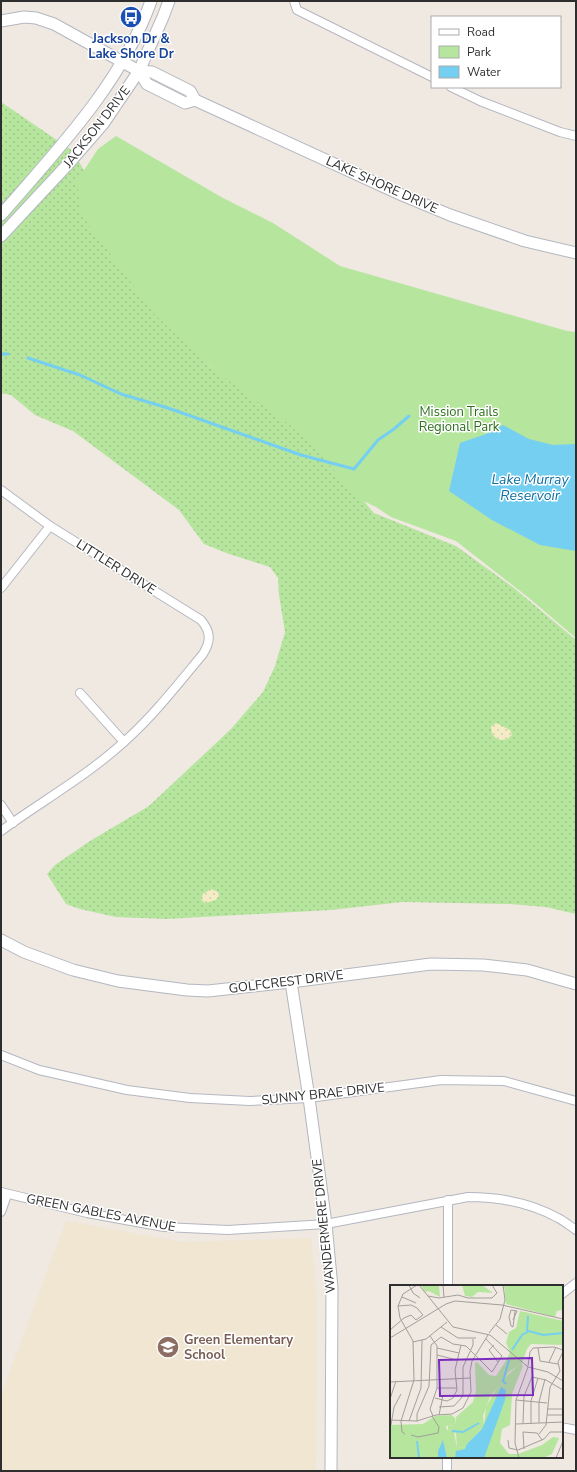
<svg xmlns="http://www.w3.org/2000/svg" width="577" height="1472" font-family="'Nunito Sans',sans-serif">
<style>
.education{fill:#f0e6d1}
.grass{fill:url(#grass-dots)}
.sand{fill:url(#sand-dots)}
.park{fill:#b6e59e}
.water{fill:#75cff0}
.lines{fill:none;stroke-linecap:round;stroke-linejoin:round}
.stream{stroke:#75cff0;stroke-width:3}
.street-casing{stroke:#b4b7c1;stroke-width:10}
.secondary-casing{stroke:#b4b7c1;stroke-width:13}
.street{stroke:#fff;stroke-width:8}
.secondary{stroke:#fff;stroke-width:11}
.labels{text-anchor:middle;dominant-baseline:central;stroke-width:3;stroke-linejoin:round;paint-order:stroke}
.transit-label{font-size:13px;font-weight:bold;fill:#164399;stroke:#fff}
.street-label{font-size:13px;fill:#2e2e2e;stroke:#fff}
.park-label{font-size:13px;fill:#2c6e1b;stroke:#fff}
.education-label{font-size:13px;font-weight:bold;fill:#785e54;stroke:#fff;text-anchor:start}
.water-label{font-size:14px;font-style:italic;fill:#0d6fa3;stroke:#fff}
.inset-river{fill:none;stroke:#75cff0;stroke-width:2}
.inset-road{fill:none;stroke:#a29e99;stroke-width:1}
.view{fill:#7b2cbf;fill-opacity:0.15;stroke:#7b2cbf;stroke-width:2}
.inset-edge{fill:none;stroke:#2e2e2e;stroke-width:2}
</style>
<defs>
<pattern id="grass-dots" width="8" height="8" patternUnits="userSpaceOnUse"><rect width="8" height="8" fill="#b6e59e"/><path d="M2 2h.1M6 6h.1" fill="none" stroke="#9dc588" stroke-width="1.8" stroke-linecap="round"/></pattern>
<pattern id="sand-dots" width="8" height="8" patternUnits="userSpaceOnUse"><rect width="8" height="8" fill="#f3ecc5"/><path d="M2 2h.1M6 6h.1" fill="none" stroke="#d1cbaa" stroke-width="1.8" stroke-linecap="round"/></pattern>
</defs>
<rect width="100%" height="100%" fill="#efe9e1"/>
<path class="education" d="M66,1221L184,1242L311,1238L317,1299L316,1471H1V1395Z"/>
<path class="grass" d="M1,102L73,151L102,202L207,364L309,437L374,513L456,546L514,588L576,640V914L546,907L509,904L402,902L331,910L166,919L116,917L80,909L66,904L47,874L55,865L90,841L149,806L231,729L263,692L275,666L285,632L279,595L278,578L270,567L229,554L204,544L179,510L73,431L35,415L11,395L1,393Z"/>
<g class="sand">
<path d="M496,723L510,730L512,735C504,744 491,740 491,727Z"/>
<path d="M211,889L218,892L219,896L216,900L205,903L201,899L203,894Z"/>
</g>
<path class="park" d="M116,136L223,198L273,223L340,266L567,331L576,332V638L529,598L456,541L391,517L376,507L353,496L320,452L286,422L241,390L206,363L154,314L80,213L77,181L98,149Z"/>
<path class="water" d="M503,425L529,439L553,445L576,444V551L540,545L492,520L449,491L460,443L486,434Z"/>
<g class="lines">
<g class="stream">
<path d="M1,354H8"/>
<path d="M28,358L80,375L121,394L168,408L301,455L354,469L378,440L394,429L409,416"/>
</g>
<g class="street-casing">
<g id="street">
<path d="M294,1L297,10L432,77"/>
<path d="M451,87L480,101L560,132L576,136"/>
<path d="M1,490L50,526L201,620C211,632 211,641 203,654C178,684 154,715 125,741C87,776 42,801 1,831"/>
<path d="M1,588L50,526"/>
<path d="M80,693L124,742"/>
<path d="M1,805L13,823"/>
<path d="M1,1055L39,1070L127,1090L190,1098L250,1101L309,1098L441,1080L504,1081L576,1101"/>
<path d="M1,1192L87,1213L164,1227L228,1230L326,1224L468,1197C498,1197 531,1203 558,1218C564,1221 570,1226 576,1230"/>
<path d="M1,1212L7,1195"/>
<path d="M448,1286V1200"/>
<path d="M562,1294L576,1283"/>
<path d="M566,1428L576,1430"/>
<path d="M447,1471V1457"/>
</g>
</g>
<g class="secondary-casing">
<g id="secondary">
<path d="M1,21L24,17L36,18L54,24L139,71L147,84L185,103L195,100"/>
<path d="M139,71L152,72L190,91L195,100L402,195L450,215L525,241L576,253"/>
<path d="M1,215C57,150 122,83 151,1"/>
<path d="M1,236L70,162L103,124L139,71L163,17L169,1"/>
<path d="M1,940L24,952L73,970L118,981L187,990L208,991L291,982L431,964L483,965L527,970L576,984"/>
<path d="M291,982L309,1098L326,1224L332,1288L331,1471"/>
</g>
</g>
<use href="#street" class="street"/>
<use href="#secondary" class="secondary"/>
</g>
<defs>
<g id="bus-disc" transform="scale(1.15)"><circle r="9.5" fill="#1a4fb4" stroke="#fff"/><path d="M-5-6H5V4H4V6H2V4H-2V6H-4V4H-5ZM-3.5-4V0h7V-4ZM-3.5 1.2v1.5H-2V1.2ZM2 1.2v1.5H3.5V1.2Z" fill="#fff"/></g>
<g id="school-disc" transform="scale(1.15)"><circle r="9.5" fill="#8d6e63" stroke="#fff"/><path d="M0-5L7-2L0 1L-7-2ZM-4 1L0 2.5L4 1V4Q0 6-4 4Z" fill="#fff"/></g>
</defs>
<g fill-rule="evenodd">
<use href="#bus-disc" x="131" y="17"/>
<use href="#school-disc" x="168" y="1347"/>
</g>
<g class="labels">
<g class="transit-label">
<text x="131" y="39">Jackson Dr &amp;<tspan x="131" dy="15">Lake Shore Dr</tspan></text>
</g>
<g class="street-label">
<text transform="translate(97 127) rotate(-52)">JACKSON DRIVE</text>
<text transform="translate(382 185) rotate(24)">LAKE SHORE DRIVE</text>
<text transform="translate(116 567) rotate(32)">LITTLER DRIVE</text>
<text transform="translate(286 982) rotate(-7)">GOLFCREST DRIVE</text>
<text transform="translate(323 1094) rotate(-6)">SUNNY BRAE DRIVE</text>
<text transform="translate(101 1213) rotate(11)">GREEN GABLES AVENUE</text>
<text transform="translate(324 1226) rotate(-96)">WANDERMERE DRIVE</text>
</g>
<g class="park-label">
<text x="459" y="412">Mission Trails<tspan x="459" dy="15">Regional Park</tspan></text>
</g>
<g class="education-label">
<text x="184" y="1340">Green Elementary<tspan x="184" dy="15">School</tspan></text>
</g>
<g class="water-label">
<text x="530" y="479">Lake Murray<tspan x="530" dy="16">Reservoir</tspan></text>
</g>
</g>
<g transform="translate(390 1285)">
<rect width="173" height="173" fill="#efe9e1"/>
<path d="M31,0H49L50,12L39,6L35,7ZM72,0H92L103,8L88,7L82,12L75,11ZM130,26L173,36V60L141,59L137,64L132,78L119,87L100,112L93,131L94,140L75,162L67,163L66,148L58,145V141L65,140L66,132L83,117L86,106L85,78L87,77L99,90L106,91L117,74L120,67L116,58L119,47L126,43Z" fill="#b6e59e"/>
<path d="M114,0H173V25L167,26L165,32L116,19ZM134,27L152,32L150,41L128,37L130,28ZM131,78L133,81L122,109L120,140L112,144L110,158L119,169H128L152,160L163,152L169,153L162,169L153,173H0V140L33,139L45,131L61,130L65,133V140L56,141L57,145L64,147L67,163L75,162L94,140L96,122L111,96Z" fill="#b6e59e"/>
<path d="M111,102L116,105L115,115L94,173H65L66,166L75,164L77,159L92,144ZM53,155L57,173H48V166Z" fill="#75cff0"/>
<path class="inset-river" d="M137,46L138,31M122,65L132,50L139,46L153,50L173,48M116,99L113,96L119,75M62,146L73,147L89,138M27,156L29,173"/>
<path class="inset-road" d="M19,0L23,8L30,13M29,0L63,42L100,50L138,82L158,87L173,96M53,0L54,12M38,11L49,13L68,10L78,13H102L107,8L102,0M12,12L26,18M106,40L117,49M51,42L68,53H86M123,42L121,41L119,32L121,25L127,26L123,35M123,42L125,26M0,45L14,33L21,30L26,35L33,30L27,23L21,20L8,21M99,48L110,34L115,15L113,0M40,51L47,61V103L40,124L43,131M0,53L56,19L65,16L112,20L173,34M23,57L36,54L57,37M104,60L99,65L108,77M47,63L69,68M148,63L150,76L168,79M47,70L67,75M159,77L166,62M138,81L140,67L143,63L164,62L173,65M0,97L80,93M47,103H67M45,113L57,116L63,113M63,113L67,105L65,85L71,60M0,114L6,96M126,115L157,118M49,122L64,121L73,111V82L83,60V54M157,124H173M49,130L53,110M157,130H173M0,135L27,136L46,130L62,129L73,123L81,107L80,86L82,76L98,50M11,136L12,147L15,149M11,136L24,95L23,56L10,33L8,21L13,9L27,0M19,136L31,103L32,55M27,136V129L39,101L41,60L51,52L63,59L76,61L102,87L112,71L96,54M133,138L134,111L142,92L156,95L173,105M141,138V116L148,93M149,138V117L155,94M126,139L173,137M1,140L4,122L11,109M149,149L156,140L160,102L170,86L168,77L173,67M21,150L28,152L48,148L49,142L42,131M118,155L119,163L128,165L154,154L160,147H173M134,164L133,147L147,148L152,155M129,173L125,158L126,115L138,82M166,173L173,156"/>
<path class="view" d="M142,73L143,110L50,111L49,75Z"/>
<rect width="173" height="173" class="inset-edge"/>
</g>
<rect width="577" height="1472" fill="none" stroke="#2e2e2e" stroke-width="4"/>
<rect x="431" y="16" width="130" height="72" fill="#ffffff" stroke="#ababab"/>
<rect x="439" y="29" width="20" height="6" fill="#ffffff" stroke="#ababab"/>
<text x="467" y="36" font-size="12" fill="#2e2e2e">Road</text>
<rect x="439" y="46" width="20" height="12" fill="#b6e59e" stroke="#ababab"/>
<text x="467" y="56" font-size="12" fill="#2e2e2e">Park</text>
<rect x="439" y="66" width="20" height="12" fill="#75cff0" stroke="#ababab"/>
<text x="467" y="76" font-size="12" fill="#2e2e2e">Water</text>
</svg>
